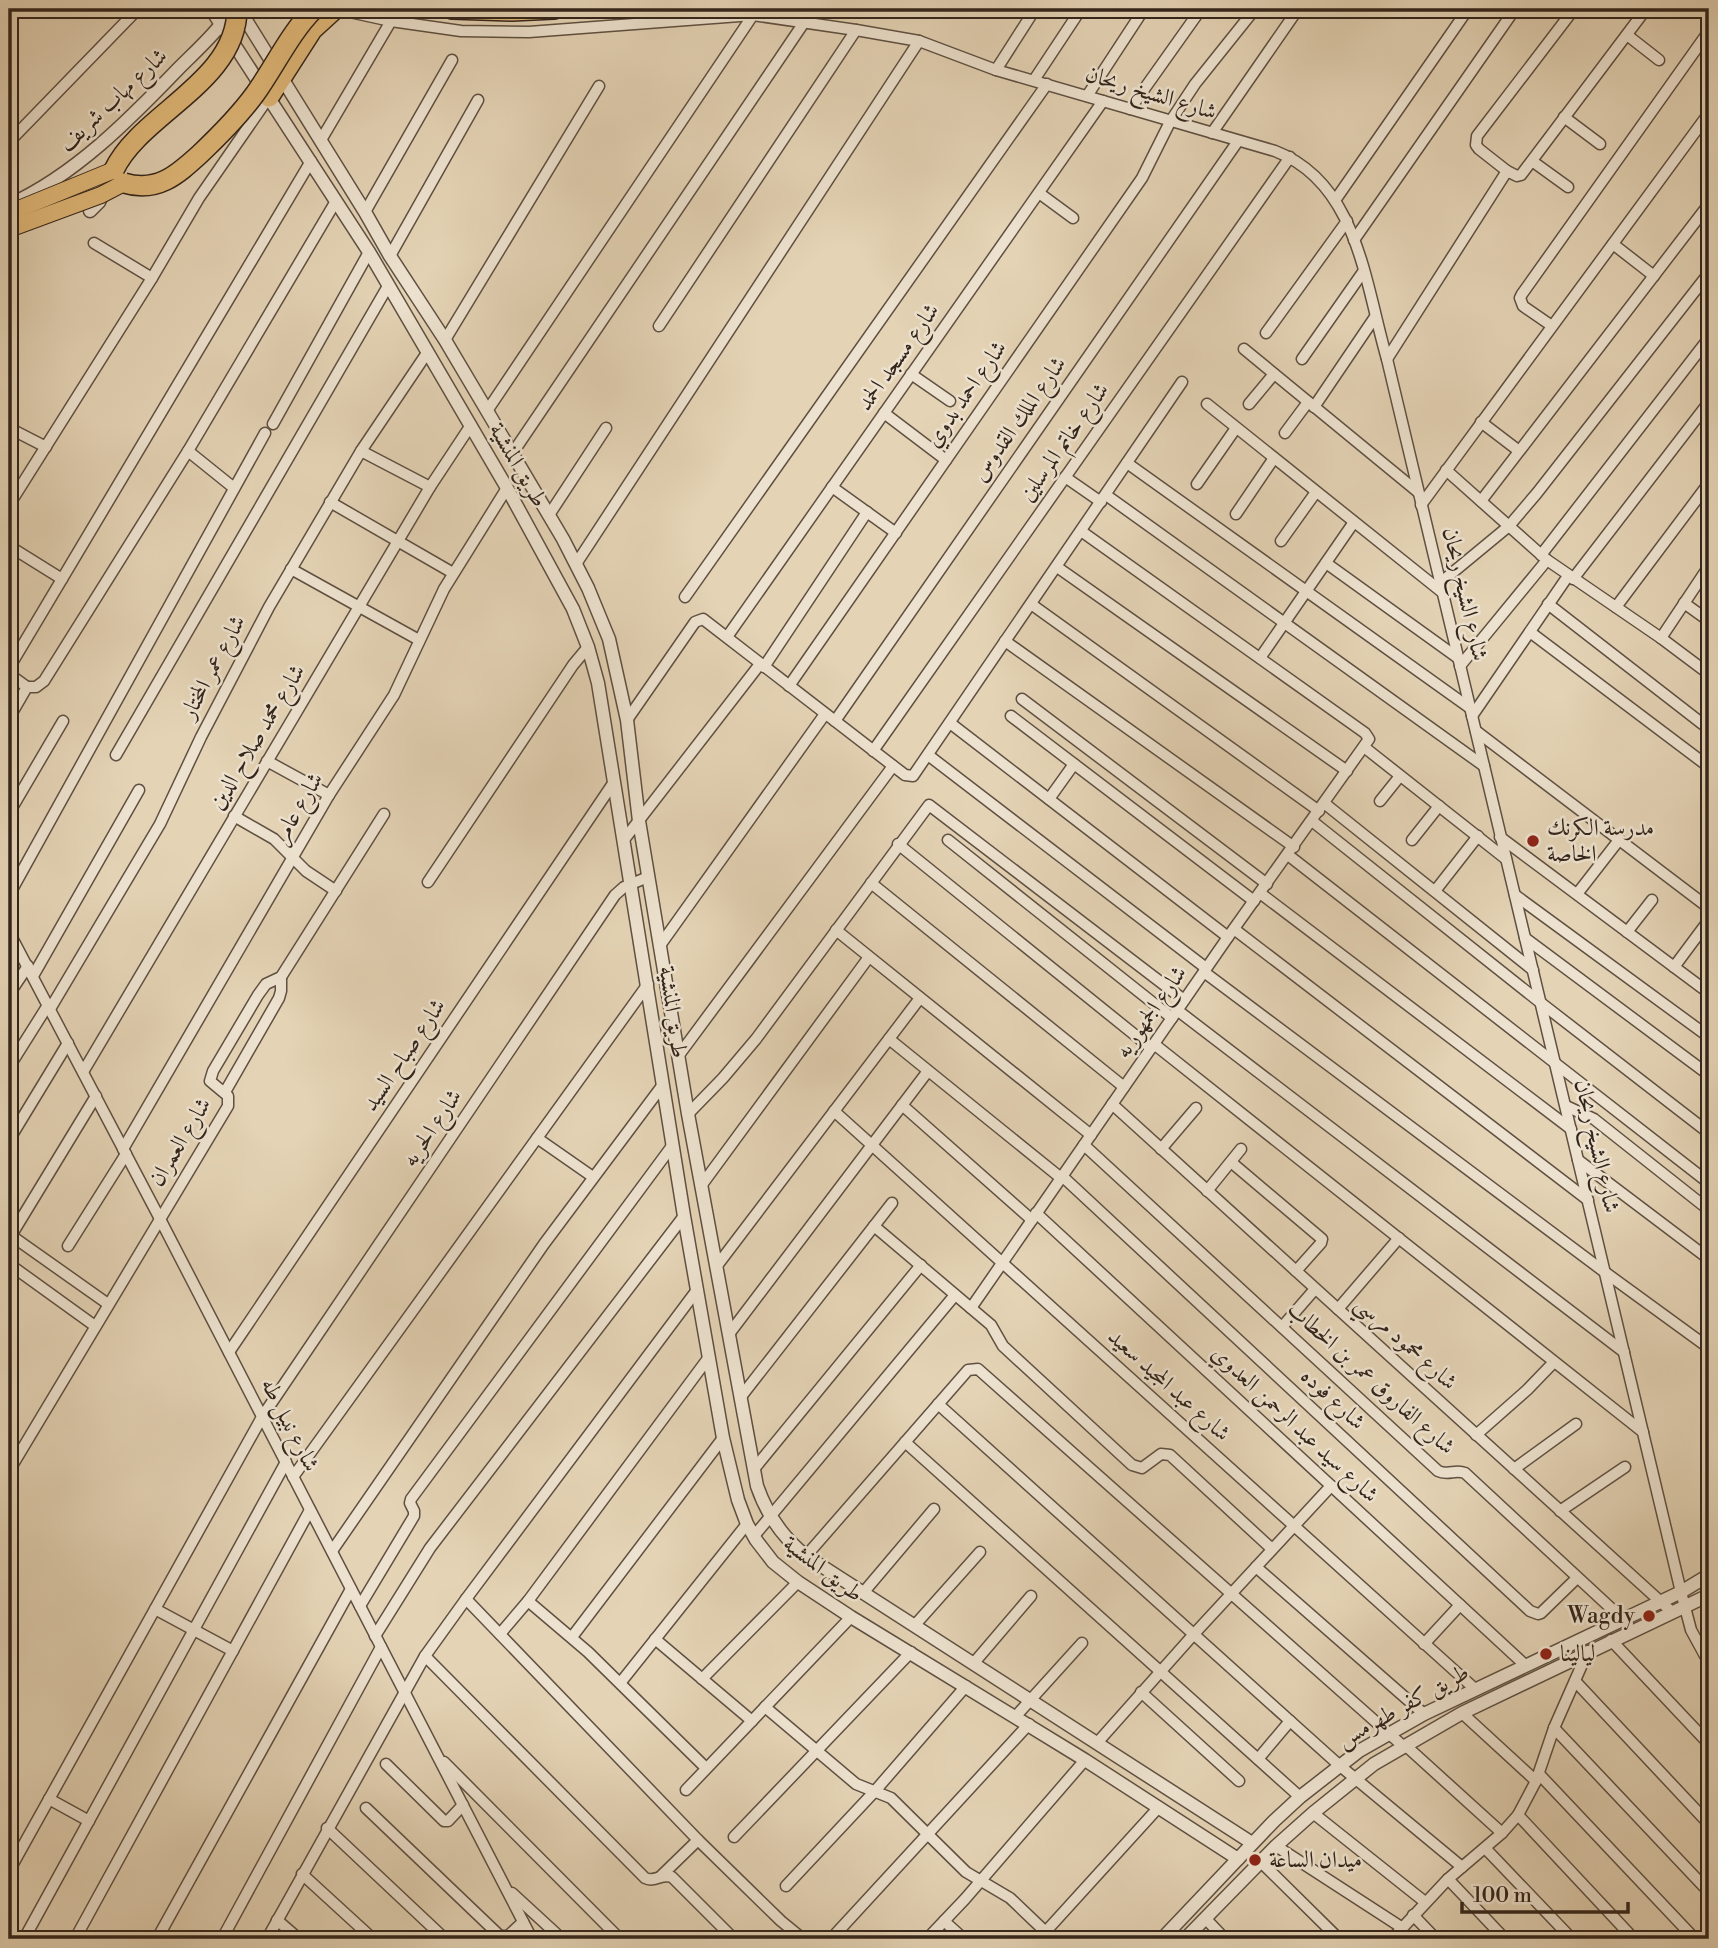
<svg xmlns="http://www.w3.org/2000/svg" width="1718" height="1948" font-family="'Libre Bodoni',Amiri,serif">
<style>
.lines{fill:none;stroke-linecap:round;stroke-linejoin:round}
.minor-casing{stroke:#5f5042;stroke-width:13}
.tertiary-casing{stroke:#5f5042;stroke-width:15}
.motorway-casing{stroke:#33251b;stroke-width:22}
.minor{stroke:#ede2cf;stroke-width:10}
.tertiary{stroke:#ede2cf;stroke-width:12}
.motorway{stroke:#e2ba7a;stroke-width:19}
.primary-bridge-casing{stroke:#33251b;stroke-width:18;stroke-linecap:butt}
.motorway-bridge-casing{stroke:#33251b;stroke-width:22;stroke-linecap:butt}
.primary-bridge{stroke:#e2ba7a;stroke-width:16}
.motorway-bridge{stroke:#e2ba7a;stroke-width:19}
.poi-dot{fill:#8f2418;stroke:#ede2cf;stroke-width:2.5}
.labels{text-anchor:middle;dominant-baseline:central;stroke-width:5;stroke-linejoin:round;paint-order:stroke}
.street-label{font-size:23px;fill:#33251b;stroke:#ede2cf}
.poi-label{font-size:23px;fill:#33251b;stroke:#ede2cf;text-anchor:start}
</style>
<rect width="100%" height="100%" fill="#e4d3b5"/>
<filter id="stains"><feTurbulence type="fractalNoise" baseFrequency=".00286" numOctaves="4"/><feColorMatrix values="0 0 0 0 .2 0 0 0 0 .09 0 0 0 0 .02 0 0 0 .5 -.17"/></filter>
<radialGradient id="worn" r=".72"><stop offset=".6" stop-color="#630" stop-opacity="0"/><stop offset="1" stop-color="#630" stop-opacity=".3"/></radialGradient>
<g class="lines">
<g class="minor-casing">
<g id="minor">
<path d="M336,9L391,21L461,31L529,32L753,15L856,30L919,41L996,70L1275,151C1358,183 1365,284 1387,359L1681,1592L1691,1630L1709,1663"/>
<path d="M1627,35L1659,60"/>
<path d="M996,70L1035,9"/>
<path d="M1034,80L1081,9"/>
<path d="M1087,96L1144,9"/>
<path d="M1130,109L1201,9"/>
<path d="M1564,117L1600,144"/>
<path d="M1212,133L1298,9"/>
<path d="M321,140L391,21"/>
<path d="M9,142L138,9"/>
<path d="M1532,161L1568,187"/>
<path d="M1507,171L1479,149L1476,145L1477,136L1574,9"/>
<path d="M1039,193L1073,218"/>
<path d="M1336,199L1468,9"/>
<path d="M365,212L452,60"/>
<path d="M1354,240L1515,9"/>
<path d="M94,243L152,278"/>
<path d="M1613,244L1654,276"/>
<path d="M390,256L478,100"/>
<path d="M659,326L856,30"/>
<path d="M1552,326L1523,306L1520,298L1522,294L1709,31"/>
<path d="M1266,333L1347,221"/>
<path d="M445,340L599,86"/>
<path d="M1244,349L1418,492"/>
<path d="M1302,359L1363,272"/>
<path d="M1387,359L1507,171L1517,176L1521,175L1646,9"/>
<path d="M911,374L950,401"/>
<path d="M1207,404L1442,592"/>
<path d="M1249,404L1274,374"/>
<path d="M1314,407L1375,317"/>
<path d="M487,411L753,15"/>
<path d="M884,413L946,460"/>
<path d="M1481,422L1519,451"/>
<path d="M273,424L369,252"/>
<path d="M9,428L46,447"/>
<path d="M1285,433L1308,402"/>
<path d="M188,451L234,488"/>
<path d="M361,451L430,487"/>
<path d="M512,454L803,24"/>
<path d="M1127,463L1470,708"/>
<path d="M1446,470L1547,560L1661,638L1709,674"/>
<path d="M1065,477L1101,502"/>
<path d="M1197,484L1236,428"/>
<path d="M832,487L896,533"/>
<path d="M1106,495L1484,766"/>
<path d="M1481,501L1709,204"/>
<path d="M330,502L453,573"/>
<path d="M9,505L152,278L199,198L269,97"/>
<path d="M1421,505L1709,113"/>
<path d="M1236,514L1274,458"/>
<path d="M549,515L606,428"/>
<path d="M1281,541L1316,492"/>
<path d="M9,546L62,579"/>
<path d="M1541,555L1709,338"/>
<path d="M1326,563L1458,658"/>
<path d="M576,564L919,41"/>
<path d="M1057,567L1347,771"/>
<path d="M291,569L419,640"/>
<path d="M1573,579L1709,402"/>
<path d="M1440,583L1509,526L1537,493L1709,273"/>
<path d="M685,597L1047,84"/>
<path d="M1684,603L1709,621"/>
<path d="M1031,604L1319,811"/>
<path d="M1548,604L1709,729"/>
<path d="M1616,607L1709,483"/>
<path d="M1530,632L1709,767"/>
<path d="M727,637L1103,101"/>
<path d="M1661,638L1709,566"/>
<path d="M1005,641L1294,847"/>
<path d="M1260,658L1354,522"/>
<path d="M1460,666L1547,560"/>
<path d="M764,667L867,512"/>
<path d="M9,668L311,161"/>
<path d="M9,674L27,687"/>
<path d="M789,686L1142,178L1170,122L1195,84L1255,9"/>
<path d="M27,687H36L44,681L188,451L336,201"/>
<path d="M1022,699L1267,884"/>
<path d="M1011,716L1254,901"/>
<path d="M1472,716L1568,576"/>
<path d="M9,718L27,687"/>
<path d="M627,720L695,622L703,619L905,775L913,776L1182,382"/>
<path d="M835,721L1238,141"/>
<path d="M950,723L1228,937"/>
<path d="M1476,731L1709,908"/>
<path d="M1364,747L1506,859"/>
<path d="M873,751L1290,157"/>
<path d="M116,755L388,286"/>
<path d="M928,755L1206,968"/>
<path d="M267,761L329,795"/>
<path d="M1049,799L1074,764"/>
<path d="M1380,801L1400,776"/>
<path d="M1324,803L1533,970"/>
<path d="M9,813L63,721"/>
<path d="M234,816L274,839L306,871L336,891"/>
<path d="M1312,821L1541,1003L1709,1133"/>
<path d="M1500,837L1709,993"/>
<path d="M948,840L1172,1018"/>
<path d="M1412,840L1439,806"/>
<path d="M623,841L760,664"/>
<path d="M898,844L1151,1048"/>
<path d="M1288,855L1709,1183"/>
<path d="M428,882L573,665L588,647"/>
<path d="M871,883L1124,1087"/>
<path d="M1435,891L1478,836"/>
<path d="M1260,893L1571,1129"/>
<path d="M1577,894L1619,840"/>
<path d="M9,895L265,433"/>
<path d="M1515,895L1709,1037"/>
<path d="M1234,929L1588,1200"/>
<path d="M836,930L1091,1135"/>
<path d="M9,932L159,1217L532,1939"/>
<path d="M1627,932L1652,900"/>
<path d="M1525,938L1709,1075"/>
<path d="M661,944L825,714"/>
<path d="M1674,967L1709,920"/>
<path d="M1204,972L1606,1273L1709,1348"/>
<path d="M33,976L139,790"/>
<path d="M9,994L28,966"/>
<path d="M50,1009L160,824L201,737L269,607L361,451L427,353"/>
<path d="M1177,1010L1624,1352"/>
<path d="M889,1039L1061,1178"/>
<path d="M1154,1044L1643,1432"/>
<path d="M679,1055L893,766"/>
<path d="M9,1067L48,1005"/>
<path d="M83,1072L430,487L471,425"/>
<path d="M225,1092L279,998L281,991V977"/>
<path d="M1112,1104L1672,1612"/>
<path d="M902,1105L1032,1220"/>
<path d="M1566,1106L1594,1119L1709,1210"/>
<path d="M834,1111L1475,1689"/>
<path d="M688,1114L723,1078L756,1039L929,805L1184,1000"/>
<path d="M537,1138L593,1177"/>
<path d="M9,1140L68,1043"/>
<path d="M1084,1145L1438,1471C1448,1476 1455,1469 1465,1473L1628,1624"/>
<path d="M123,1149L329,795L394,695L444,589L507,488"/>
<path d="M1161,1149L1196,1108"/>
<path d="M1578,1160L1709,1259"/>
<path d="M1231,1162L1322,1239L1321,1243L1296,1271"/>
<path d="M1062,1176L1530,1611L1538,1614L1541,1613L1577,1578"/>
<path d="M701,1186L869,957"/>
<path d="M1207,1191L1241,1149"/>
<path d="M1036,1213L1525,1665"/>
<path d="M874,1226L991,1325L1003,1346L1132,1465L1142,1468L1161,1454L1170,1455L1272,1549"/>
<path d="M9,1234L108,1304"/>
<path d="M9,1239L96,1096"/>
<path d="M68,1246L126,1154"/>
<path d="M9,1264L95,1326"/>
<path d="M716,1267L920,998"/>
<path d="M971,1308L1228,937L1369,739L1365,733L1081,531"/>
<path d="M1338,1309L1399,1238"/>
<path d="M1282,1327L1315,1289"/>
<path d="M729,1334L928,1071"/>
<path d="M229,1352L614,782"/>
<path d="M740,1398L892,1203"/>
<path d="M938,1404L1339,1765L1462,1867"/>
<path d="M1476,1435L1527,1390L1554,1362"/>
<path d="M905,1442L1300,1797"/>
<path d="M754,1469L921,1265"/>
<path d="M1514,1469L1576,1424"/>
<path d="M9,1471L228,1106V1096L210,1081L213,1071L258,995L266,984L281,977L384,814"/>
<path d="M293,1477L648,984"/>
<path d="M1560,1511L1625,1467"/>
<path d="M754,1536L955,1295"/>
<path d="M332,1551L544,1244L662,1086"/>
<path d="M806,1556L968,1370L978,1369L1403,1746"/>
<path d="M1256,1567L1424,1714"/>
<path d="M863,1593L934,1509"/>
<path d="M466,1599L698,1840L781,1921L803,1939"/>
<path d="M528,1601L588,1652L706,1768"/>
<path d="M360,1606L414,1516V1511L410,1503L411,1499L672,1146"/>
<path d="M155,1609L233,1651"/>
<path d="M914,1626L980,1552"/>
<path d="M500,1634L528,1601L709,1357"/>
<path d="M375,1636L430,1548L684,1216"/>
<path d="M572,1637L723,1438"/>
<path d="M655,1639L752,1721"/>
<path d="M1611,1640L1709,1744"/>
<path d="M1424,1644L1460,1605"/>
<path d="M425,1656L645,1878C655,1883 661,1873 672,1877L734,1939"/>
<path d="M973,1664L1031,1596"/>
<path d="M702,1679L798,1582"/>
<path d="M1575,1681L1709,1824"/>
<path d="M621,1682L747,1524"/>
<path d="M1141,1692L1239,1781"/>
<path d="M765,1707L856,1784L891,1798L966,1872L1010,1898L1053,1939"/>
<path d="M1462,1713L1536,1781"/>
<path d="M1016,1716L1082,1643"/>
<path d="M1554,1728L1709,1892"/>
<path d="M1097,1743L1194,1634L1331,1486"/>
<path d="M1405,1745L1502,1833"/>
<path d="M1258,1759L1290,1721"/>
<path d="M444,1762L620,1939"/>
<path d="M386,1764L444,1821H448L463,1805"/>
<path d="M1539,1774L1695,1939"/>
<path d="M686,1790L851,1617"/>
<path d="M49,1799L89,1821"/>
<path d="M366,1808L500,1936H508L523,1922"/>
<path d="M1313,1813L1425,1902"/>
<path d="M1518,1815L1634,1939"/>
<path d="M327,1828L445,1939"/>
<path d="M734,1837L911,1652"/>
<path d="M1276,1846L1401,1927"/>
<path d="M1485,1848L1572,1939"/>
<path d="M1261,1862L1339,1939"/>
<path d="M9,1871L262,1417L615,895L624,887L648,877"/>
<path d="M302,1874L373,1939"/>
<path d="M661,1876L698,1840"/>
<path d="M1448,1879L1505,1939"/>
<path d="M786,1886L875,1791L966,1686"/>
<path d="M512,1893L562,1939"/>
<path d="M1413,1915L1436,1939"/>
<path d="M1205,1918L1225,1939"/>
<path d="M277,1920L299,1939"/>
<path d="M944,1921L964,1939"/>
<path d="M24,1939L286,1462"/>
<path d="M75,1939L310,1510"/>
<path d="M157,1939L351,1589"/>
<path d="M222,1939L381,1647"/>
<path d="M267,1939L425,1656L466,1599L697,1290"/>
<path d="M831,1939L1029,1724"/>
<path d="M927,1939L965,1899L1085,1760"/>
<path d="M1039,1939L1159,1807"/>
<path d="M1392,1939L1448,1879L1502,1833L1518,1815L1536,1781L1554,1728L1588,1651"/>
</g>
</g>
<g class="tertiary-casing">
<g id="tertiary">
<path d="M211,9L369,252L507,488L573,609L588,647L598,683L684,1216L723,1438L738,1500L747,1524L756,1540L773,1562L798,1582L851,1617L1085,1760L1238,1859"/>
<path d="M239,9L365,212L390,256L445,340L563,539L588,588L609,639L627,720L639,821L688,1114L757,1486C767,1515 782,1537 806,1556L1252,1843"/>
<path d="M9,205C75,175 129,120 179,68C195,52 213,36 227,17"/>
<path d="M90,211L99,202L103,193"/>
<path d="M1162,1939L1274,1821L1300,1797L1359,1751L1424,1714L1681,1592L1709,1575"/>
<path d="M1185,1939L1276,1846L1313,1813L1374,1764L1462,1713L1709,1595"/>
</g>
</g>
<g class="motorway-casing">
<g id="motorway">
<path d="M452,9L512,11L554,9"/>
<path d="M269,97L312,30L335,9"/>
</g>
</g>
<use href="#minor" class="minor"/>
<use href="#tertiary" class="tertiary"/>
<use href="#motorway" class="motorway"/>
<g class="primary-bridge-casing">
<g id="primary-bridge">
<path d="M9,213L114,170"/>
<path d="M9,229L101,195L124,183"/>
</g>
</g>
<g class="motorway-bridge-casing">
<g id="motorway-bridge">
<path d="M114,170C140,114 237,82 237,9"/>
<path d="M124,183C157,193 177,175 200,154C220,135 239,116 255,94C275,66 290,33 314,9"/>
</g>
</g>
<use href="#primary-bridge" class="primary-bridge"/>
<use href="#motorway-bridge" class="motorway-bridge"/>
</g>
<g class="poi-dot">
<circle cx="1533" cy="841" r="7"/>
<circle cx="1649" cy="1616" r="7"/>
<circle cx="1546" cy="1654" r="7"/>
<circle cx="1255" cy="1860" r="7"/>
</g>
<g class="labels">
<g class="street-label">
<text transform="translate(1151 93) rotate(17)">شارع الشيخ ريحان</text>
<text transform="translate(113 100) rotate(-43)">شارع مهاب شريف</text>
<text transform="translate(898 357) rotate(-55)">شارع مسجد الحمد</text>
<text transform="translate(966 394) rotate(-55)">شارع احمد بدوي</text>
<text transform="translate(1019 419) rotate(-55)">شارع الملك القدوس</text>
<text transform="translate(1064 442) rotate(-55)">شارع خاتم المرسلين</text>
<text transform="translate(518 465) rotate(60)">طريق المنشية</text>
<text transform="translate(1465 594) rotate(77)">شارع الشيخ ريحان</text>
<text transform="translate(213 667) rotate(-62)">شارع عمر المختار</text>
<text transform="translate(257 737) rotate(-59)">شارع محمد صلاح الدين</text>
<text transform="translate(298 808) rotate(-60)">شارع عامر</text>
<text transform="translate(673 1012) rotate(82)">طريق المنشية</text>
<text transform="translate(1151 1012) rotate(-55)">شارع الجمهوريه</text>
<text transform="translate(404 1055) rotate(-56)">شارع صباح السيد</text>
<text transform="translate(432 1128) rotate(-56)">شارع الحريه</text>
<text transform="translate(180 1142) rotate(-59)">شارع العمران</text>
<text transform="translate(1597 1146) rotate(77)">شارع الشيخ ريحان</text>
<text transform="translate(1406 1343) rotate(42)">شارع محمود مرسي</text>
<text transform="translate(1371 1378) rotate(42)">شارع الفاروق عمر بن الخطاب</text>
<text transform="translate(1169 1385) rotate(42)">شارع عبد المجيد سعيد</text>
<text transform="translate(1333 1399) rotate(43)">شارع فوده</text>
<text transform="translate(1295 1424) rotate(43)">شارع سيد عبد الرحمن العدوي</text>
<text transform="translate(290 1425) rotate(63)">شارع نبيل طه</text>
<text transform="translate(823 1569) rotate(37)">طريق المنشية</text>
<text transform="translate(1403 1706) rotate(-29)">طريق كفر طهرمس</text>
</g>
<g class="poi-label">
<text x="1547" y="828">مدرسة الكرنك<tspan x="1547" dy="26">الخاصة</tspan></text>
<text x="1635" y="1616" text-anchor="end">Wagdy</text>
<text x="1560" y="1654">ليالينا</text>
<text x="1269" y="1860">ميدان الساعة</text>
</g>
</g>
<rect width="1718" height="1948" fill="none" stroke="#e4d3b5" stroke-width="35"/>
<rect x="10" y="10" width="1697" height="1927" fill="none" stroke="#33251b" stroke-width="3.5"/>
<rect x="18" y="18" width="1683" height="1913" fill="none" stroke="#33251b" stroke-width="2"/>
<path d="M1462 1902v10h166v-10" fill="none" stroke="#33251b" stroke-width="3.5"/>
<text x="1473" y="1902" font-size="21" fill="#33251b" stroke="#ede2cf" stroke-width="5" paint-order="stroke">100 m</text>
<rect width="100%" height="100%" filter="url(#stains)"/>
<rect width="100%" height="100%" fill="url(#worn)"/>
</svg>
